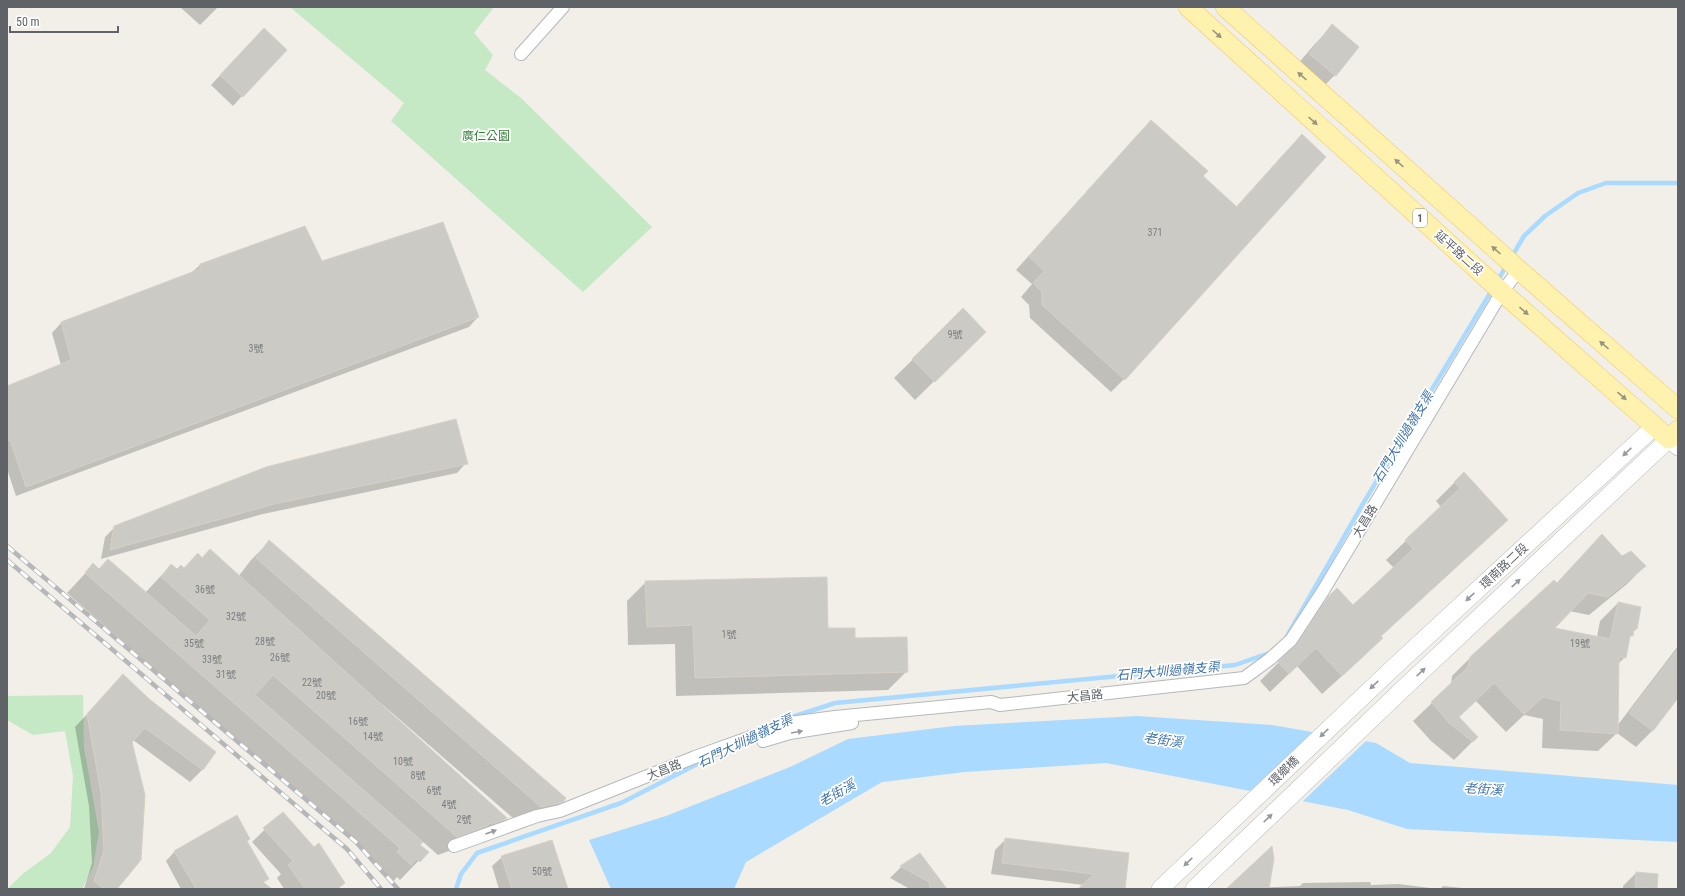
<svg xmlns="http://www.w3.org/2000/svg" width="1685" height="896" font-family="'Roboto Condensed','Noto Sans TC',sans-serif">
<style>
.green{fill:#c5e8c5}
.water{fill:#aadaff}
.pier{fill:#f1efe8}
.shadow{fill:#0003}
.lines{fill:none;stroke-linecap:round;stroke-linejoin:round}
.stream{stroke:#aadaff;stroke-width:4.5}
.building{fill:#cccac5;stroke:#d6d1c6}
.street-casing{stroke:#b5b8bc;stroke-width:14}
.secondary-casing{stroke:#b6babf;stroke-width:18}
.primary-casing{stroke:#f2c960;stroke-width:20}
.street{stroke:#fff;stroke-width:12}
.secondary{stroke:#fff;stroke-width:17}
.primary{stroke:#fff2af;stroke-width:19}
.rail-casing{stroke:#b6b7b8;stroke-width:4.5}
.rail{stroke:#fff;stroke-width:3;stroke-dasharray:9;stroke-linecap:butt}
.oneway{fill:#979581}
.oneway2{fill:#979a9d}
.labels{text-anchor:middle;dominant-baseline:central;stroke-width:3.5;stroke-linejoin:round;paint-order:stroke}
.number-label{font-size:10px;fill:#7a7d7f}
.shield{fill:#fff;stroke:#8f9295;stroke-width:1}
.shield-label{font-size:11px;font-weight:bold;fill:#5f6368}
.park-label{font-size:12px;fill:#348238;stroke:#fff}
.street-label{font-size:12px;fill:#5f6368;stroke:#fff}
.water-label{font-size:13px;font-style:italic;fill:#4174aa;stroke:#fff}
</style>
<rect width="100%" height="100%" fill="#f1efe8"/>
<g class="green">
<path d="M290,7H494L474,33L493,55L485,70L521,98L652,227L583,292L391,121L404,103Z"/>
<path d="M83,695L84,748L99,832L93,867L82,889H7L24,873L51,853L70,827L73,776L65,731L33,735L7,720V696Z"/>
</g>
<path class="water" d="M1137,716L1272,725L1376,743L1410,763L1678,785V842L1407,829L1348,810L1106,763L965,772L882,782L746,862L734,889H611L589,840L666,816L790,767L848,739L954,726Z"/>
<path class="pier" d="M1316,730L1368,739L1301,803L1248,793Z"/>
<g class="shadow">
<path d="M180,7H218L200,25Z"/>
<path d="M1332,26L1358,47L1335,75L1316,94L1290,73L1314,45Z"/>
<path d="M254,39L242,96L233,106L211,85Z"/>
<path d="M1138,134L1202,176L1236,207L1289,148L1124,379L1111,392L1030,318L1029,305L1021,297L1032,284L1016,270Z"/>
<path d="M321,262L478,317L469,327L16,496L7,469V387L61,365L52,333L61,323L191,273L200,265Z"/>
<path d="M963,310L984,332L915,400L894,378Z"/>
<path d="M466,463L457,473L263,514L101,559L105,537L115,527Z"/>
<path d="M1455,482L1507,520L1380,637L1363,657L1322,694L1297,666L1270,692L1260,681L1281,660L1309,617L1329,598L1353,606L1394,568L1386,560L1441,507L1436,501Z"/>
<path d="M269,542L564,799L546,817L538,822L522,826L383,705L382,706L506,818L487,837L438,855L422,841L419,845L427,852L400,880L397,877L392,883L379,871L382,867L67,593L93,565L99,570L145,593L171,565L177,570L184,569L202,558L238,577L251,560Z"/>
<path d="M1584,554L1622,558L1645,566L1627,584L1589,615L1569,611L1553,628L1597,637L1600,621L1618,603L1636,629L1628,639L1625,657L1618,664L1617,726L1678,646V697L1652,731L1636,747L1617,733L1598,751L1542,748L1543,719L1524,715L1506,732L1476,701L1458,718L1477,737L1454,760L1431,741L1413,721L1451,685L1452,676L1471,657L1556,584Z"/>
<path d="M646,582L827,630L854,639L907,671L888,690L676,696L675,644L628,645L627,601Z"/>
<path d="M123,676L147,699L215,752L202,770L190,782L133,740L114,889H84L92,863L89,806L75,727Z"/>
<path d="M282,813L344,883L338,889H284L277,878L281,874L252,842Z"/>
<path d="M1006,839L1128,854L1124,889H1079L1084,885L991,874L995,850Z"/>
<path d="M246,841L268,878L263,883L270,889H181L166,861L175,851Z"/>
<path d="M920,855L946,889H910L890,878L901,867Z"/>
<path d="M502,857L567,889H499L492,866Z"/>
<path d="M1636,873L1657,875L1656,889H1623V886Z"/>
<path d="M1370,882L1371,885L1399,884L1438,889H1227L1300,886L1303,883Z"/>
<path d="M1443,886L1472,889H1440Z"/>
</g>
<g class="lines">
<g class="stream">
<path d="M1511,258L1524,236L1545,216L1578,193L1606,183H1678"/>
<path d="M1497,282L1506,266"/>
<path d="M1287,636L1364,502L1492,290"/>
<path d="M786,719L835,703L1235,665L1272,652"/>
<path d="M456,889L461,874L477,853L621,803L711,757"/>
</g>
</g>
<g class="building">
<path d="M1332,24L1359,47L1336,76L1309,54Z"/>
<path d="M264,28L287,50L243,97L220,75Z"/>
<path d="M1151,120L1208,171L1203,176L1237,207L1302,134L1326,157L1125,380L1042,305V292L1033,283L1044,271L1029,257Z"/>
<path d="M443,222L479,317L26,487L10,440L7,441V386L71,360L61,322L200,269V264L305,226L322,261Z"/>
<path d="M963,308L986,332L935,382L912,359Z"/>
<path d="M456,419L468,464L274,504L110,550L114,526L266,467Z"/>
<path d="M1464,472L1508,520L1381,636L1383,638L1342,676L1316,648L1289,674L1278,662L1297,644L1328,597L1337,588L1353,605L1413,549L1405,540L1460,488L1454,482Z"/>
<path d="M1602,534L1622,556L1631,551L1646,566L1608,597L1588,593L1555,628L1610,639L1618,602L1641,607L1637,629L1634,628L1633,636H1630L1626,658L1619,657L1618,734L1560,730L1561,701L1543,697L1524,714L1494,683L1459,717L1478,737L1473,742L1449,723L1431,702L1468,667L1470,657L1554,580L1557,583Z"/>
<path d="M269,540L566,798L563,802L541,807L256,558Z"/>
<path d="M210,549L507,818L506,819L492,824L490,823L487,826L457,837L273,675L255,695L423,842L420,845L429,852L420,862L416,859L411,865L397,852L400,848L85,573L93,563L99,569L108,559L196,636L210,620L161,577L171,564L177,569L181,565L184,568L198,553L202,558Z"/>
<path d="M827,577L828,628H855V638L907,637L908,672L695,678L693,625L647,627L645,581Z"/>
<path d="M1678,649V698L1653,731L1629,713Z"/>
<path d="M123,674L148,698L216,752L203,770L145,728L132,742L145,795L141,860L117,889H104L94,881L104,850L101,793L87,714Z"/>
<path d="M283,812L314,847L319,843L345,883L337,889H305L288,865L293,861L263,828Z"/>
<path d="M237,815L250,839L247,841L269,879L263,882L272,889H196L174,851Z"/>
<path d="M1005,838L1129,853L1125,889H1078L1094,874L1002,863Z"/>
<path d="M552,840L568,889H512L501,856Z"/>
<path d="M1272,846L1274,859L1269,889H1226Z"/>
<path d="M920,853L947,889H930L929,882L900,866Z"/>
<path d="M1636,872L1658,874L1657,889L1635,887Z"/>
</g>
<g class="lines">
<g class="street-casing">
<g id="street">
<path d="M521,54L563,7"/>
<path d="M763,741L790,733L852,723"/>
<path d="M454,846L537,816L560,811L695,757L790,723L835,717L991,702L1000,705L1244,678L1270,659L1291,640L1323,591L1502,292L1519,270"/>
</g>
</g>
<g class="secondary-casing">
<g id="secondary">
<path d="M1160,889L1394,667L1655,426"/>
<path d="M1194,889L1406,686L1669,439L1678,447"/>
</g>
</g>
<g class="primary-casing">
<g id="primary">
<path d="M1188,7L1502,292L1669,439L1678,430"/>
<path d="M1225,7L1519,270L1678,409"/>
</g>
</g>
<use href="#street" class="street"/>
<use href="#secondary" class="secondary"/>
<use href="#primary" class="primary"/>
<g class="rail-casing">
<g id="rail">
<path d="M7,546L356,842L398,889"/>
<path d="M7,560L347,849L381,889"/>
</g>
</g>
<use href="#rail" class="rail"/>
</g>
<defs><path id="oneway-solid" d="M-6-.8H1V-3.2L6.5 0L1 3.2V.8H-6Z"/></defs>
<g class="oneway">
<use href="#oneway-solid" transform="translate(1217 34) rotate(42)"/>
<use href="#oneway-solid" transform="translate(1302 76) rotate(-138)"/>
<use href="#oneway-solid" transform="translate(1313 121) rotate(42)"/>
<use href="#oneway-solid" transform="translate(1399 163) rotate(-138)"/>
<use href="#oneway-solid" transform="translate(1496 250) rotate(-138)"/>
<use href="#oneway-solid" transform="translate(1524 311) rotate(41)"/>
<use href="#oneway-solid" transform="translate(1604 345) rotate(-139)"/>
<use href="#oneway-solid" transform="translate(1622 396) rotate(41)"/>
</g>
<g class="oneway2">
<use href="#oneway-solid" transform="translate(1627 452) rotate(137)"/>
<use href="#oneway-solid" transform="translate(1516 583) rotate(-43)"/>
<use href="#oneway-solid" transform="translate(1470 597) rotate(137)"/>
<use href="#oneway-solid" transform="translate(1421 672) rotate(-43)"/>
<use href="#oneway-solid" transform="translate(1374 685) rotate(136)"/>
<use href="#oneway-solid" transform="translate(797 732) rotate(-10)"/>
<use href="#oneway-solid" transform="translate(1324 733) rotate(136)"/>
<use href="#oneway-solid" transform="translate(1268 818) rotate(-44)"/>
<use href="#oneway-solid" transform="translate(491 832) rotate(-20)"/>
<use href="#oneway-solid" transform="translate(1188 862) rotate(136)"/>
</g>
<g class="labels">
<g class="number-label">
<text x="1155" y="232">371</text>
<text x="955" y="334">9號</text>
<text x="256" y="348">3號</text>
<text x="205" y="589">36號</text>
<text x="236" y="616">32號</text>
<text x="729" y="634">1號</text>
<text x="265" y="641">28號</text>
<text x="194" y="643">35號</text>
<text x="1580" y="643">19號</text>
<text x="280" y="657">26號</text>
<text x="212" y="659">33號</text>
<text x="226" y="674">31號</text>
<text x="312" y="682">22號</text>
<text x="326" y="695">20號</text>
<text x="358" y="721">16號</text>
<text x="373" y="736">14號</text>
<text x="403" y="761">10號</text>
<text x="418" y="775">8號</text>
<text x="434" y="790">6號</text>
<text x="449" y="804">4號</text>
<text x="464" y="819">2號</text>
<text x="542" y="871">50號</text>
</g>
<rect class="shield" x="1413" y="209" width="14" height="18" rx="3"/>
<g class="shield-label">
<text x="1420" y="218">1</text>
</g>
<g class="park-label">
<text x="486" y="136">廣仁公園</text>
</g>
<g class="street-label">
<text transform="translate(1459 253) rotate(42)">延平路二段</text>
<text transform="translate(1365 521) rotate(-59)">大昌路</text>
<text transform="translate(1504 566) rotate(-43)">環南路二段</text>
<text transform="translate(1085 696) rotate(-6)">大昌路</text>
<text transform="translate(664 770) rotate(-21)">大昌路</text>
<text transform="translate(1284 771) rotate(-44)">環鄉橋</text>
</g>
<g class="water-label">
<text transform="translate(1403 437) rotate(-59)">石門大圳過嶺支渠</text>
<text transform="translate(1168 671) rotate(-5)">石門大圳過嶺支渠</text>
<text transform="translate(1163 740) rotate(8)">老街溪</text>
<text transform="translate(745 741) rotate(-26)">石門大圳過嶺支渠</text>
<text transform="translate(1483 789) rotate(4)">老街溪</text>
<text transform="translate(837 793) rotate(-30)">老街溪</text>
</g>
</g>
<rect width="1685" height="896" fill="none" stroke="#5f6368" stroke-width="16"/>
<path d="M10 26v6h108v-6" fill="none" stroke="#5f6368" stroke-width="2"/>
<text x="16" y="26" font-size="12" fill="#5f6368" stroke="#ffffff" stroke-width="3" paint-order="stroke">50 m</text>
</svg>
